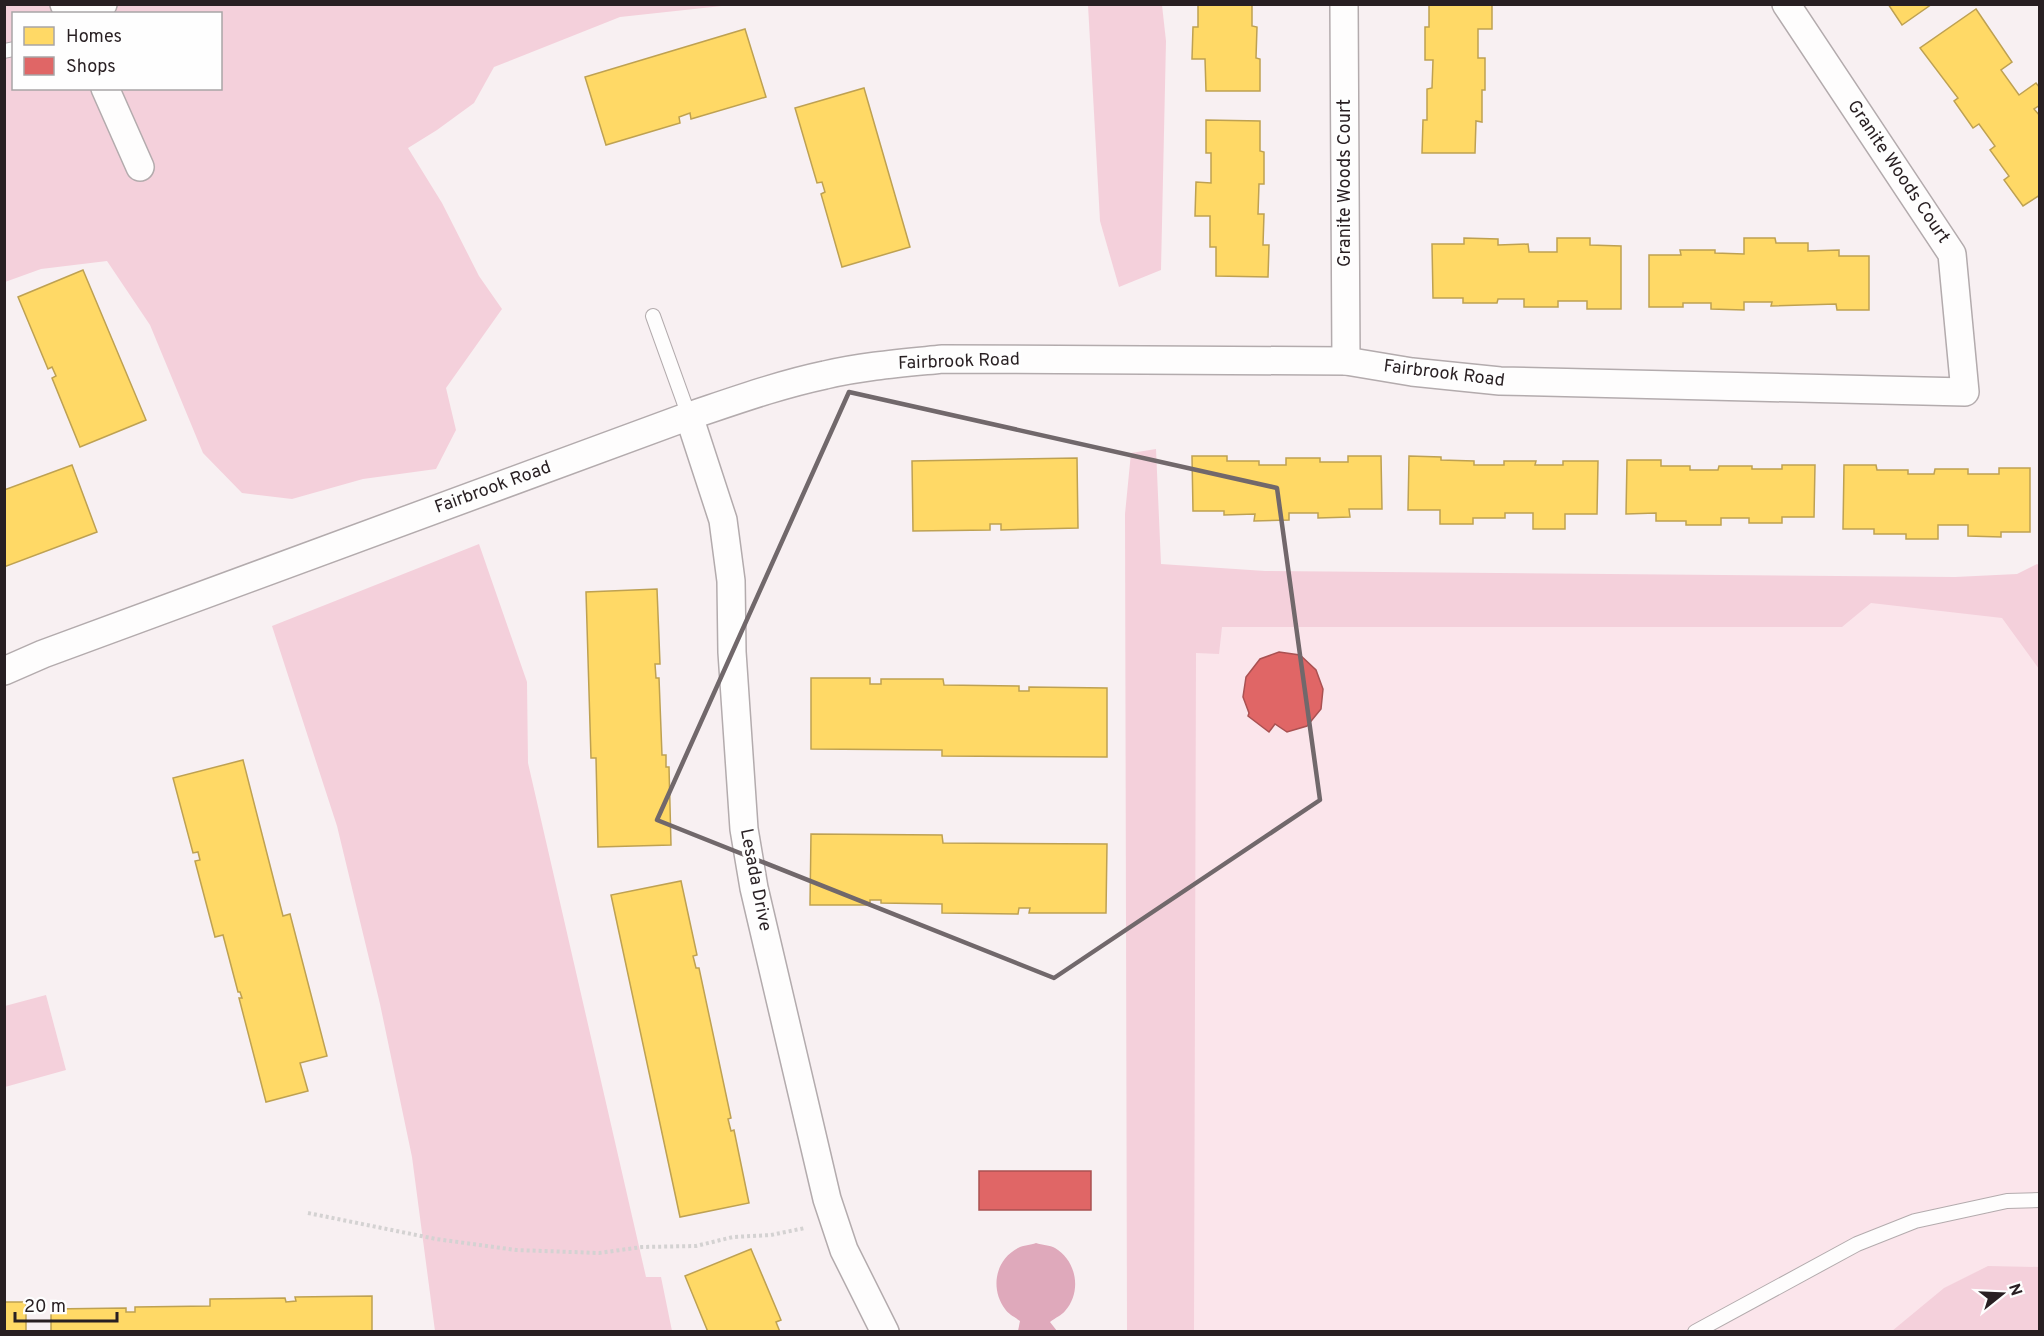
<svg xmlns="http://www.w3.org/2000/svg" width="2044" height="1336" font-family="Overpass,sans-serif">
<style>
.built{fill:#fbe5eb}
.green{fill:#f4d0db;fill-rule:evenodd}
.water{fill:#dfa9bb}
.homes{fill:#ffd966;stroke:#bea152;stroke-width:1.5}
.shops{fill:#e06666;stroke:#a95152;stroke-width:1.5}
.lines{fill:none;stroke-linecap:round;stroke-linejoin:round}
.lane-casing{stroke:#b3abad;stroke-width:16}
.street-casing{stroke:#b3abad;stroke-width:30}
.path{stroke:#d4d2d2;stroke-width:4;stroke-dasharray:3 3;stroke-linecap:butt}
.lane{stroke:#fefdfd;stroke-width:14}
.street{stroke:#fefdfd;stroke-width:27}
.marked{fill:none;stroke:#71686b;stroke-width:4.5;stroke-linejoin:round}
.labels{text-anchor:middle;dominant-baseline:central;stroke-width:6;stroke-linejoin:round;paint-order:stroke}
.street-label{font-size:18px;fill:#281f22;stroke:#fefefe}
</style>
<rect width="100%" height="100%" fill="#f8f0f2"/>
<path class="built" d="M1143,577L2039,598V1331L1141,1332Z"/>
<g class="green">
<path d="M5,5H731L620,17L494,67L474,103L437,130L408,148L442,203L479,276L502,309L446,388L456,430L436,469L363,479L292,499L242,493L203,453L150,325L107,261L41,269L5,282ZM14,14H220V88H14Z"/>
<path d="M1088,5H1162L1166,41L1161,270L1119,287L1100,221Z"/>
<path d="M1156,449L1161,564L1265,571L1955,577L2017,574L2037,564L2040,566L2039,669L2002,618L1871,603L1842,627H1222L1219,654L1196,653L1194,1331H1127L1125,514L1131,453Z"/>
<path d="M479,544L527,682L528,763L646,1277H661L672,1331H435L412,1157L380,1004L337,826L272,626Z"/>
<path d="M46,995L66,1070L5,1087V1006Z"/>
<path d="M1988,1266L2039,1267V1331H1892L1944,1288Z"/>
</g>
<path class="water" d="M1036,1243C1042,1245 1050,1245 1055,1248C1077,1261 1082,1292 1065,1311C1062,1315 1055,1318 1050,1322L1057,1331H1018L1020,1321C1015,1317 1008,1314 1005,1309C990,1289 995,1260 1018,1248C1023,1245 1031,1245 1036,1243Z"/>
<g class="homes">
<path d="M1198,4H1252V26L1257,27L1256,58L1260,59V91H1206L1205,59H1192L1193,27H1198Z"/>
<path d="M1429,4H1492V29H1478V58H1485V90H1482V122L1476,121L1475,153H1422L1423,120H1427V89L1432,88L1433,60H1425V27H1429Z"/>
<path d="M1888,4H1932L1902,25Z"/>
<path d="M1976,9L2012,62L2001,70L2019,95L2036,83L2040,88V105L2034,109L2040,116V195L2023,206L2004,180L2009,176L1990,150L1995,146L1979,124L1973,128L1954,101L1958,98L1920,48Z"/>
<path d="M745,29L766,97L691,119L690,113L679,117L680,123L606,145L585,77Z"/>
<path d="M864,88L910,247L842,267L821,194L825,192L822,182L817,183L795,108Z"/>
<path d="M1206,120L1260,121V151L1264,152V184H1259L1258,214H1264L1263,245H1269L1268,277L1216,276V247H1210V216H1195L1196,182L1211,183V153H1206Z"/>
<path d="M1464,238L1498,239V245L1528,244L1529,252H1557V238H1590V245L1621,246V309H1587V301H1558V307H1524V299H1498L1497,303H1463V298H1433L1432,244H1464Z"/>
<path d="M1744,238H1775L1776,243H1808V251L1839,250V256H1869V310H1837L1836,304L1771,306L1772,302H1744V310L1711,309V303H1683V307H1649V255H1681L1680,250H1715V253L1744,254Z"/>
<path d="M83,270L146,420L80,447L52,378L56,376L52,367L48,369L18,297Z"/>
<path d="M1192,456H1227V461H1259V465H1286V458H1320V462H1348V456H1381L1382,509H1349L1350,517L1318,518V513H1289V520L1254,521L1255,514L1224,515V511H1193Z"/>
<path d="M1409,456L1441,457V460L1474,461V465H1504V461H1536L1535,465H1563V461H1598L1597,514H1565V529H1533V513H1505V518H1473V524H1440V510H1408Z"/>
<path d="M1077,458L1078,528L1001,530V524H990V530L913,531L912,461Z"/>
<path d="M1627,460H1661V466H1690V470H1718L1719,466H1752V469H1782V465H1815L1814,517H1782V523H1749V518H1721V525H1686V521H1656V513L1626,514Z"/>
<path d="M72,465L97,532L4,567V490Z"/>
<path d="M1844,465H1876L1877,470H1908V474H1934L1935,469H1968V474H1999V468H2030V532H2001V537L1968,536V525H1938V539H1906V534H1874V529H1843Z"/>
<path d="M657,589L660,664H655L656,678H659L662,755H666V767H669L671,845L598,847L596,758H591L586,592Z"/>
<path d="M811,678H870V684H881V679H943L944,685L1019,686V691H1029V687L1107,688V757L942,756V750L811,749Z"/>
<path d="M243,760L283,916L290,914L327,1056L300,1063L308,1091L266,1102L239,998H242L240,992H238L223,935L215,937L195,861L200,860L198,852L193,853L173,778Z"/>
<path d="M811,834L942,835L943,843L1107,844L1106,913H1029L1030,908H1019L1018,914L942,913V904L881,903V900H870V905H810Z"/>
<path d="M681,881L697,955L693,956L696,968H699L731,1118L728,1119L731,1131L734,1130L749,1203L680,1217L611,895Z"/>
<path d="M751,1249L781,1320L776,1322L780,1332H708L685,1276Z"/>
<path d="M372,1296V1332H51V1309L126,1308V1312H135V1307L210,1306V1299L285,1298L286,1302L296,1301L295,1297Z"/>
<rect x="4" y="1302" width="22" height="30"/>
</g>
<g class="shops">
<path d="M1279,652L1300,655L1316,670L1323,689L1321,709L1307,726L1287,732L1275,724L1269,732L1248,716L1249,713L1243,697L1246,677L1260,659Z"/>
<rect x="979" y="1171" width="112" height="39"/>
</g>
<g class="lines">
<g class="lane-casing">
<g id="lane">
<path d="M4,51L14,49"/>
<path d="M653,316L689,416"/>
<path d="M1695,1332L1857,1244L1915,1221L2007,1201L2040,1200"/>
</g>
</g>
<g class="street-casing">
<g id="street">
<path d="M64,4L69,14"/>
<path d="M1344,4L1346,361"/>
<path d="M87,14L103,4"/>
<path d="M105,88L140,167"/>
<path d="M689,416L723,520L731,581L732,652L744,829L754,888L827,1199L844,1250L885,1332"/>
<path d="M4,671L43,654L689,416C734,401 778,385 825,375C863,366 903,363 943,359L1346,361L1412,372L1500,381L1965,392L1952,254L1786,4"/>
</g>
</g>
<path class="path" d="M308,1213L436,1239L516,1250L599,1253L642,1247L696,1246L733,1237L771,1235L805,1228"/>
<use href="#lane" class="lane"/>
<use href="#street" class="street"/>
</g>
<path class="marked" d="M849,392L1277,488L1320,800L1054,978L657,820Z"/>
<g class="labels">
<g class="street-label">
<text transform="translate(1898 172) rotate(56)">Granite Woods Court</text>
<text transform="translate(1345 183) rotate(-90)">Granite Woods Court</text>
<text transform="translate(959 362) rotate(-2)">Fairbrook Road</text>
<text transform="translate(1444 374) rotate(7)">Fairbrook Road</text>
<text transform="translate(493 488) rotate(-20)">Fairbrook Road</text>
<text transform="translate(755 880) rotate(79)">Lesada Drive</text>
</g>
</g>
<rect width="2044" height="1336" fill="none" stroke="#281f22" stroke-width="12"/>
<rect x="12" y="12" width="210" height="78" fill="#fefefe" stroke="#a8a5a6" stroke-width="1.5"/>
<rect x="24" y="27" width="30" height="18" fill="#ffd966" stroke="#a8a5a6" stroke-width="1.5"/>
<text x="66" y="42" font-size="18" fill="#281f22">Homes</text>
<rect x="24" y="57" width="30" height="18" fill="#e06666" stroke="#a8a5a6" stroke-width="1.5"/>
<text x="66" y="72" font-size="18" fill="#281f22">Shops</text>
<g transform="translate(2002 1294) rotate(72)" stroke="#fefefe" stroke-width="4.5" paint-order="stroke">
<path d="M0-4.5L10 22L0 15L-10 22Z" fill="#281f22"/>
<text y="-9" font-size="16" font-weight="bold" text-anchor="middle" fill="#281f22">N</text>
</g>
<path d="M15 1312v9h102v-9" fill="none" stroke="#281f22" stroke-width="3"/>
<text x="24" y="1312" font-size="18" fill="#281f22" stroke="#fefefe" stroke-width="4.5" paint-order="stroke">20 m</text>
</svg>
